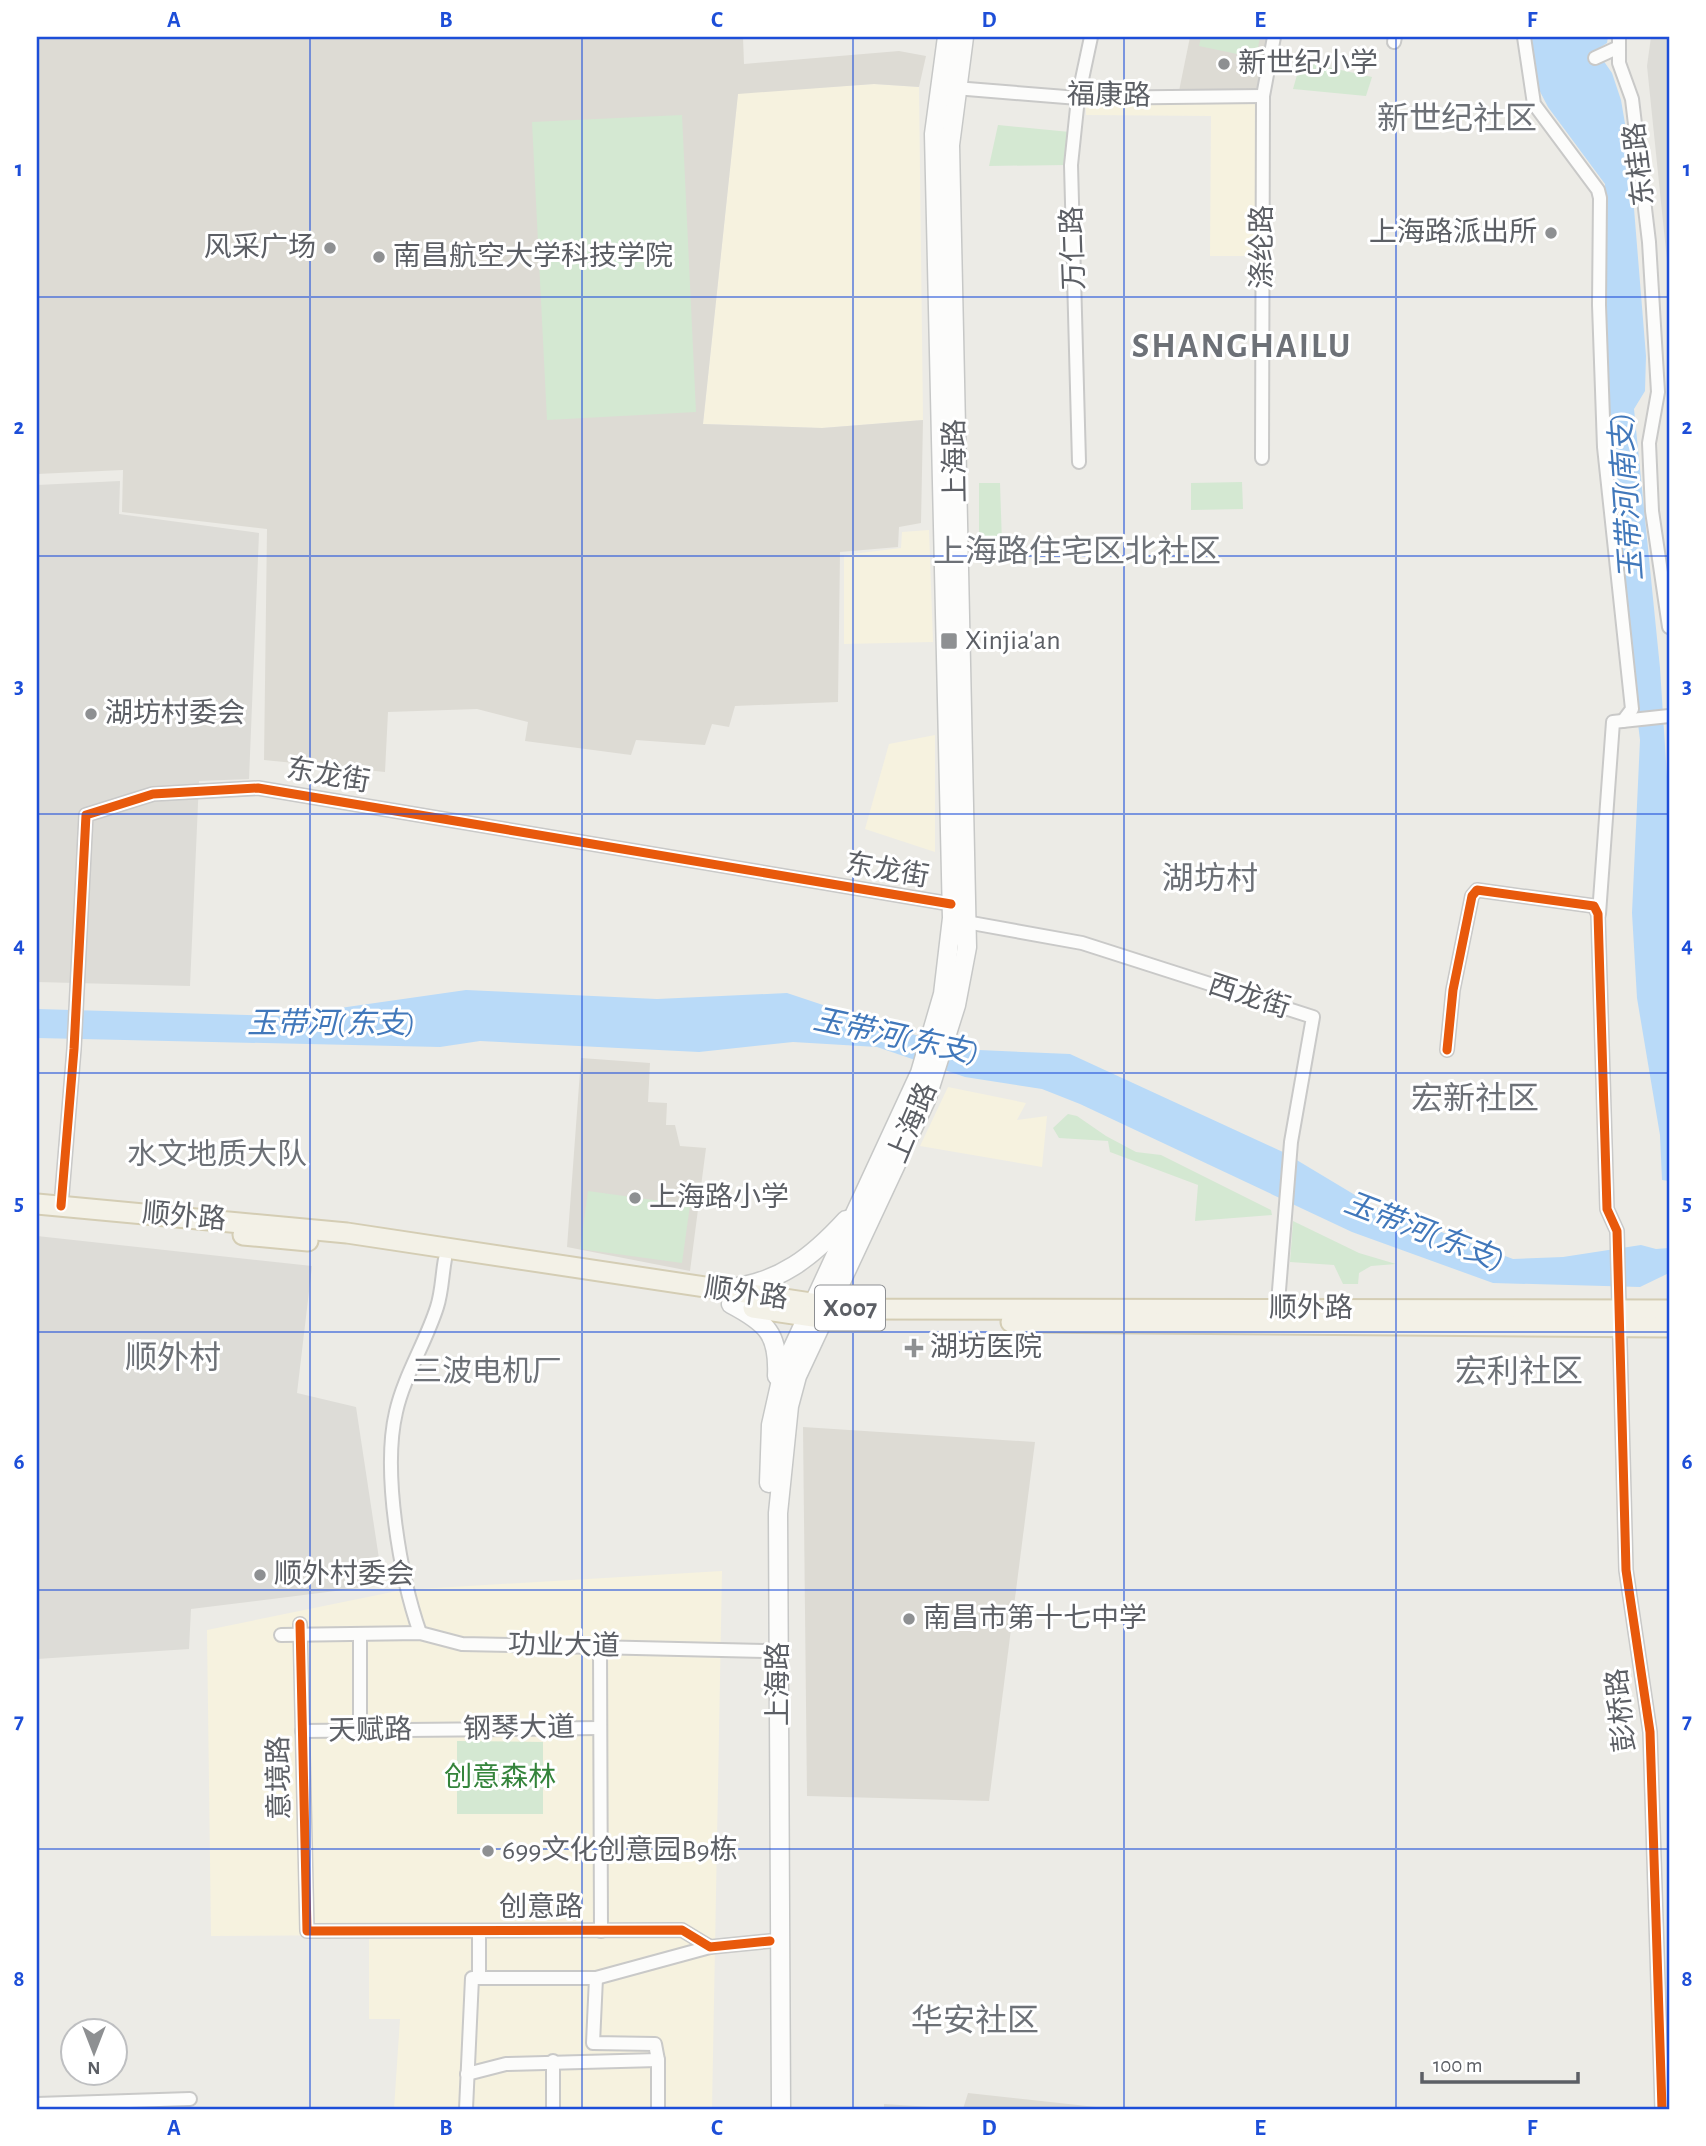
<svg xmlns="http://www.w3.org/2000/svg" width="1706" height="2146" font-family="'Alegreya Sans','Noto Sans SC',sans-serif">
<style>
.commercial{fill:#f6f2df}
.industrial{fill:#dddcd7}
.education{fill:#dddbd4}
.green{fill:#d4e8d2}
.water{fill:#b9daf8}
.lines{fill:none;stroke-linecap:round;stroke-linejoin:round}
.minor-casing{stroke:#c9c9c8;stroke-width:16}
.secondary-casing{stroke:#c7c8c7;stroke-width:21}
.primary-casing{stroke:#d4cdb4;stroke-width:23}
.minor{stroke:#fcfcfb;stroke-width:12}
.secondary{stroke:#fcfcfb;stroke-width:18}
.primary{stroke:#f3f1e7;stroke-width:19}
.cycleway-casing{stroke:#fff;stroke-width:13}
.cycleway{stroke:#e8590c;stroke-width:9}
.grid{fill:none;stroke:#1d4ed8;stroke-width:2;stroke-opacity:0.55}
.poi-dot{fill:#8e9092;stroke:#fff;stroke-width:2.5}
.labels{text-anchor:middle;dominant-baseline:central;stroke-width:6;stroke-linejoin:round;paint-order:stroke}
.shield{fill:#fff;stroke:#8d8f93;stroke-width:2}
.shield-label{font-size:26px;font-weight:bold;fill:#5c5f65}
.poi-label{font-size:28px;fill:#5c5f65;stroke:#fff;text-anchor:start}
.street-label{font-size:28px;fill:#5c5f65;stroke:#fff}
.park-label{font-size:28px;fill:#34843b;stroke:#fff}
.water-label{font-size:30px;font-style:italic;fill:#4178bb;stroke:#fff}
.neighbourhood-label{font-size:30px;fill:#6d7177;stroke:#fff}
.quarter-label{font-size:32px;fill:#6d7177;stroke:#fff}
.district-label{font-size:35px;font-weight:bold;letter-spacing:2px;fill:#6d7177;stroke:#fff}
.neatline{fill:none;stroke:#1d4ed8;stroke-width:2.5}
.grid-label{font-size:23px;text-anchor:middle;font-weight:bold;fill:#1d4ed8}
</style>
<rect width="100%" height="100%" fill="#ecebe6"/>
<g class="commercial">
<path d="M874,84L919,87L923,420L822,428L703,424L738,93Z"/>
<path d="M1086,93L1260,94L1259,256H1210L1211,116L1086,115Z"/>
<path d="M929,530L933,642L844,644V555L901,548L902,532Z"/>
<path d="M935,735V852L865,829L889,744Z"/>
<path d="M948,1087L1026,1103L1017,1120L1047,1116L1042,1167L920,1146Z"/>
<path d="M722,1571L712,2109H394L400,2019H369V1935L211,1936L207,1630L402,1590Z"/>
</g>
<g class="industrial">
<path d="M1651,37H1669V280L1647,66Z"/>
<path d="M120,481L119,514L259,533L249,779L199,781L190,986L37,982V485Z"/>
<path d="M37,1236L312,1266L297,1393L356,1407L383,1585L191,1609L189,1649L37,1659Z"/>
</g>
<g class="education">
<path d="M37,37H743L744,64L899,51L926,56L919,87L874,84L738,94L703,424L822,428L923,420L921,523L899,527L898,547L840,552L838,702L735,706L729,727L712,724L705,745L636,740L631,755L525,741L528,722L477,709L388,712L385,772L264,760L267,529L122,512L123,470L37,474Z"/>
<path d="M1190,37H1270L1259,92L1179,91Z"/>
<path d="M581,1058L650,1063L648,1102L667,1103L666,1125H675L680,1146L706,1148L690,1271L567,1247Z"/>
<path d="M803,1427L1035,1442L989,1801L807,1796Z"/>
<path d="M968,2093L1114,2109H884V2104L963,2109Z"/>
</g>
<g class="green">
<path d="M1201,37H1260L1256,58L1199,46Z"/>
<path d="M1301,61L1372,77L1366,96L1293,89Z"/>
<path d="M682,115L696,412L547,420L532,122Z"/>
<path d="M998,125L1070,132L1066,165L989,166Z"/>
<path d="M1242,482L1243,509L1191,510V483Z"/>
<path d="M979,483H1000L1002,543H979Z"/>
<path d="M1068,1114L1077,1116L1106,1136L1136,1152L1161,1155L1271,1210L1272,1215L1195,1221L1198,1185L1110,1152L1108,1141L1059,1138L1053,1128Z"/>
<path d="M588,1191L690,1205L682,1263L580,1249Z"/>
<path d="M1293,1221L1359,1253L1396,1264L1371,1266L1359,1273L1358,1284H1343L1334,1265L1290,1262Z"/>
<path d="M457,1741L543,1742V1814H457Z"/>
</g>
<g class="water">
<path d="M1530,37H1608L1607,43L1596,50L1612,73L1621,100L1629,147L1646,356L1645,391L1634,409L1660,668L1669,808V1181L1662,1180L1660,1135L1637,998L1632,913L1640,740L1608,476L1605,184L1548,107L1535,82Z"/>
<path d="M466,990L657,999L787,993L907,1033L979,1050L1070,1054L1285,1153L1375,1207L1513,1259L1563,1257L1641,1245L1656,1249L1669,1248V1273L1640,1287L1493,1283L1352,1232L1080,1104L1042,1089L965,1077L877,1047L793,1042L699,1052L480,1041L440,1047L37,1038V1009L284,1016Z"/>
</g>
<g class="lines">
<g class="minor-casing">
<g id="minor">
<path d="M1524,37L1534,104L1598,190L1600,198L1599,305L1604,447L1632,709L1623,721"/>
<path d="M1619,37V63L1632,99L1649,242L1658,392L1649,443L1652,511L1669,627"/>
<path d="M1394,42L1395,37"/>
<path d="M1595,58L1619,47"/>
<path d="M955,88L1078,98L1263,96"/>
<path d="M1262,458L1263,96L1274,37"/>
<path d="M1079,462L1071,165L1078,98L1091,37"/>
<path d="M1599,914L1613,722L1669,716"/>
<path d="M966,922L1082,943L1313,1017L1291,1142L1277,1315"/>
<path d="M1447,1050L1453,990L1472,896L1477,890L1594,906L1598,914L1607,1209L1617,1231L1626,1570L1650,1732L1662,2109"/>
<path d="M61,1206L74,1049L86,815L153,794L258,788L951,904"/>
<path d="M300,1624L307,1931L682,1930L710,1947L770,1941"/>
<path d="M420,1633C400,1576 382,1471 396,1412C404,1376 426,1342 437,1307C442,1292 442,1275 445,1259"/>
<path d="M281,1635L420,1633L462,1644L769,1651"/>
<path d="M600,1647L601,1931"/>
<path d="M302,1731L600,1728"/>
<path d="M360,1731V1635"/>
<path d="M479,1978V1931"/>
<path d="M596,1978L593,2043L655,2044L658,2060V2109"/>
<path d="M467,2074L506,2064L658,2060"/>
<path d="M37,2104L190,2099"/>
<path d="M466,2109L472,1978H596L710,1947"/>
<path d="M553,2109V2061"/>
</g>
</g>
<g class="secondary-casing">
<g id="secondary">
<path d="M729,1288C780,1283 813,1256 846,1220"/>
<path d="M731,1304C767,1323 779,1334 777,1376"/>
<path d="M769,1483L771,1425L784,1367L920,1073L943,994L952,918L934,134L947,37"/>
<path d="M781,2109L778,1513L789,1406L797,1376L926,1100L956,1005L967,947L950,145L964,37"/>
</g>
</g>
<g class="primary-casing">
<g id="primary">
<path d="M37,1204L347,1233L851,1309L1669,1310"/>
<path d="M243,1235L308,1241"/>
<path d="M753,1308L820,1318"/>
<path d="M1011,1322L1669,1327"/>
</g>
</g>
<use href="#minor" class="minor"/>
<use href="#secondary" class="secondary"/>
<use href="#primary" class="primary"/>
<g class="cycleway-casing">
<g id="cycleway">
<path d="M1447,1050L1453,990L1472,896L1477,890L1594,906L1598,914L1607,1209L1617,1231L1626,1570L1650,1732L1662,2109"/>
<path d="M61,1206L74,1049L86,815L153,794L258,788L951,904"/>
<path d="M300,1624L307,1931L682,1930L710,1947L770,1941"/>
</g>
</g>
<use href="#cycleway" class="cycleway"/>
</g>
<path class="grid" d="M310,37V2109M582,37V2109M853,37V2109M1124,37V2109M1396,37V2109M37,297H1669M37,556H1669M37,814H1669M37,1073H1669M37,1332H1669M37,1590H1669M37,1849H1669"/>
<g class="poi-dot">
<circle cx="1224" cy="64" r="7"/>
<circle cx="1551" cy="233" r="7"/>
<circle cx="330" cy="248" r="7"/>
<circle cx="379" cy="257" r="7"/>
<rect x="940" y="632" width="18" height="18" rx="3.5"/>
<circle cx="91" cy="714" r="7"/>
<circle cx="635" cy="1198" r="7"/>
<path d="M910.5 1337.5h7v7h7v7h-7v7h-7v-7h-7v-7h7z"/>
<circle cx="260" cy="1575" r="7"/>
<circle cx="909" cy="1619" r="7"/>
<circle cx="488" cy="1851" r="7"/>
</g>
<g class="labels">
<rect class="shield" x="815" y="1285.5" width="70" height="45" rx="5"/>
<g class="shield-label">
<text x="850" y="1308">X007</text>
</g>
<g class="poi-label">
<text x="1238" y="64">新世纪小学</text>
<text x="1537" y="233" text-anchor="end">上海路派出所</text>
<text x="316" y="248" text-anchor="end">风采广场</text>
<text x="393" y="257">南昌航空大学科技学院</text>
<text x="965" y="641">Xinjia'an</text>
<text x="105" y="714">湖坊村委会</text>
<text x="649" y="1198">上海路小学</text>
<text x="930" y="1348">湖坊医院</text>
<text x="274" y="1575">顺外村委会</text>
<text x="923" y="1619">南昌市第十七中学</text>
<text x="502" y="1851">699文化创意园B9栋</text>
</g>
<g class="street-label">
<text transform="translate(1109 96) rotate(1)">福康路</text>
<text transform="translate(1640 164) rotate(-97)">东桂路</text>
<text transform="translate(1263 247) rotate(-90)">涤纶路</text>
<text transform="translate(1074 248) rotate(-92)">万仁路</text>
<text transform="translate(956 461) rotate(-91)">上海路</text>
<text transform="translate(328 776) rotate(10)">东龙街</text>
<text transform="translate(887 871) rotate(10)">东龙街</text>
<text transform="translate(1249 997) rotate(18)">西龙街</text>
<text transform="translate(913 1123) rotate(-67)">上海路</text>
<text transform="translate(184 1217) rotate(5)">顺外路</text>
<text transform="translate(746 1294) rotate(8)">顺外路</text>
<text x="1311" y="1309">顺外路</text>
<text transform="translate(564 1646) rotate(1)">功业大道</text>
<text transform="translate(779 1684) rotate(-90)">上海路</text>
<text transform="translate(1622 1710) rotate(-96)">彭桥路</text>
<text transform="translate(519 1729) rotate(-1)">钢琴大道</text>
<text transform="translate(370 1731) rotate(-1)">天赋路</text>
<text transform="translate(280 1778) rotate(-91)">意境路</text>
<text x="541" y="1908">创意路</text>
</g>
<g class="park-label">
<text x="500" y="1778">创意森林</text>
</g>
<g class="water-label">
<text transform="translate(1627 497) rotate(-94)">玉带河(南支)</text>
<text x="331" y="1024">玉带河(东支)</text>
<text transform="translate(896 1037) rotate(12)">玉带河(东支)</text>
<text transform="translate(1424 1232) rotate(21)">玉带河(东支)</text>
</g>
<g class="neighbourhood-label">
<text x="217" y="1155">水文地质大队</text>
<text x="487" y="1372">三波电机厂</text>
</g>
<g class="quarter-label">
<text x="1457" y="119">新世纪社区</text>
<text x="1077" y="552">上海路住宅区北社区</text>
<text x="1210" y="879">湖坊村</text>
<text x="1475" y="1099">宏新社区</text>
<text x="173" y="1358">顺外村</text>
<text x="1519" y="1372">宏利社区</text>
<text x="975" y="2021">华安社区</text>
</g>
<g class="district-label">
<text x="1242" y="346">SHANGHAILU</text>
</g>
</g>
<rect width="1706" height="2146" fill="none" stroke="#ffffff" stroke-width="77"/>
<g transform="translate(94 2052) rotate(180)"><circle r="33" fill="#ffffff" stroke="#bebfc1" stroke-width="2"/>
<path d="M0-5L12 26L0 18L-12 26Z" fill="#8e9092"/>
<text y="-10" font-size="19" font-weight="bold" text-anchor="middle" fill="#5c5f65">N</text>
</g>
<path d="M1422 2072v10h156v-10" fill="none" stroke="#5c5f65" stroke-width="3.5"/>
<text x="1433" y="2072" font-size="21" fill="#5c5f65" stroke="#ffffff" stroke-width="5" paint-order="stroke">100 m</text>
<rect x="38" y="38" width="1630" height="2070" class="neatline"/>
<g class="grid-label">
<text x="174" y="27">A</text>
<text x="446" y="27">B</text>
<text x="717" y="27">C</text>
<text x="989" y="27">D</text>
<text x="1260" y="27">E</text>
<text x="1532" y="27">F</text>
<text x="19" y="176">1</text>
<text x="1687" y="176">1</text>
<text x="19" y="434">2</text>
<text x="1687" y="434">2</text>
<text x="19" y="693">3</text>
<text x="1687" y="693">3</text>
<text x="19" y="952">4</text>
<text x="1687" y="952">4</text>
<text x="19" y="1210">5</text>
<text x="1687" y="1210">5</text>
<text x="19" y="1469">6</text>
<text x="1687" y="1469">6</text>
<text x="19" y="1728">7</text>
<text x="1687" y="1728">7</text>
<text x="19" y="1986">8</text>
<text x="1687" y="1986">8</text>
<text x="174" y="2135">A</text>
<text x="446" y="2135">B</text>
<text x="717" y="2135">C</text>
<text x="989" y="2135">D</text>
<text x="1260" y="2135">E</text>
<text x="1532" y="2135">F</text>
</g>
</svg>
